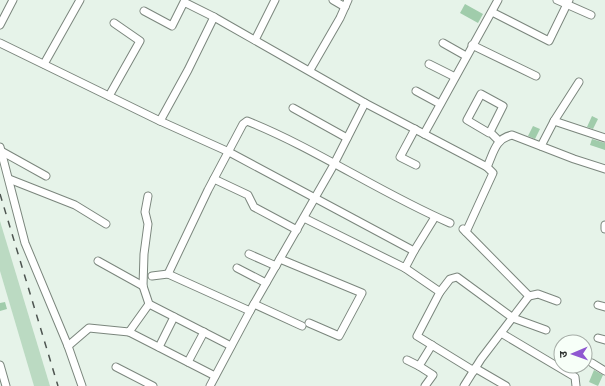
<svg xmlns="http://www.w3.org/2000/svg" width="605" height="386" font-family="'Times New Roman','Noto Sans Devanagari',serif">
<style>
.green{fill:#bbdac2}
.building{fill:#a0ccab}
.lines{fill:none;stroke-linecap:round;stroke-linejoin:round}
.minor-casing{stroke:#7b867d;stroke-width:9}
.minor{stroke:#fff;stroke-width:7}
.rail{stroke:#4d5450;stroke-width:1.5;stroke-dasharray:7 7;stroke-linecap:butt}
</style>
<rect width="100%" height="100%" fill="#e6f3e9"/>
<path class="green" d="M0,221L50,386H34L0,271Z"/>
<g class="building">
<path d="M465,4L483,14L478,23L460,13Z"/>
<path d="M592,116L598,119L593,129L587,127Z"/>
<path d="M533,126L540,129L535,139L528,136Z"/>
<path d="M592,139L605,143V150L590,145Z"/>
<path d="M5,302L7,309L0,311V303Z"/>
<path d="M594,370L603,375L598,386L589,382Z"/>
</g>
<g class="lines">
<g class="minor-casing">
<g id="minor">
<path d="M333,0L345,7"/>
<path d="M557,0L591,15"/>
<path d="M144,11L172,26L184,2L214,17"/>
<path d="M492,12L549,41L569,0"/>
<path d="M0,25L13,0"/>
<path d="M255,40L275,0"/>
<path d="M0,43L160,121L188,70L214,17L365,103"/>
<path d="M443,43L466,56"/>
<path d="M472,45L536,76"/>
<path d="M44,64L80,0"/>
<path d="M429,64L455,77"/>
<path d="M310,70L340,18L348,0"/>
<path d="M416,91L440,104"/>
<path d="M109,96L140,41L114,23"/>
<path d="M293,108L347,138"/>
<path d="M160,121L229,152L414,251L435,217"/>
<path d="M554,121L605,138"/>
<path d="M415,129L400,157L416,165"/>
<path d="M490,132L503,106L481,94L467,120L489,133L490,132L499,141"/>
<path d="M424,134L498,0"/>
<path d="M541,146L554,121L579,82"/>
<path d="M0,147L25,243L68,346L82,386"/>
<path d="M1,151L46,176"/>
<path d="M9,179L75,205L106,224"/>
<path d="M214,179L248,195L254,207L297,230"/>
<path d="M148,196L145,212L148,224L144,254L143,286L149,304L231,346"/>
<path d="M304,218L405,268L414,251"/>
<path d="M605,225V229"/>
<path d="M463,229L529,296L481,359L464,386"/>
<path d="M466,232L493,173L487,167"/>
<path d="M249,254L276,266"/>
<path d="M280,259L362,293L339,336L309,323"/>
<path d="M98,261L143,286"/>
<path d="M237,268L266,283"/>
<path d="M405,268L440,292L450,279L457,277L513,318L546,330"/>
<path d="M168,274L208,190L243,124L247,121C317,149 380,193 450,223"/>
<path d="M152,276L168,274L250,311"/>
<path d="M440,292L417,336L474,371"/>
<path d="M529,296L538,294L557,301"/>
<path d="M254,304L302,326"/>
<path d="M598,305L605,307"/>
<path d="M129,332L215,376"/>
<path d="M501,333L575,377L576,386"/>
<path d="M598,338L605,340"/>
<path d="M68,346L89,328L129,332L149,304"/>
<path d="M159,347L174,317"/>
<path d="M407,360L419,366"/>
<path d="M188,362L204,332"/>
<path d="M592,363L605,371"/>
<path d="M0,365L6,386"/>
<path d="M116,367L153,386"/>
<path d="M475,368L506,386"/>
<path d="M210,386L250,311L332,168L365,103L487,167C494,152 495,139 512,135L574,159L605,169"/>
<path d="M425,386L433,375L419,366L432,345"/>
</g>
</g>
<use href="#minor" class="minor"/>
<path class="rail" d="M0,194L58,386"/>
</g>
<g transform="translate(573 354) rotate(268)"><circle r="19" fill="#f7fff8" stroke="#a5aca6"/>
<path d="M0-3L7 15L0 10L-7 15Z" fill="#8f58d1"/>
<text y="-6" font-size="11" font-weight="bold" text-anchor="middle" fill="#2a2f2c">उ</text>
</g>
</svg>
